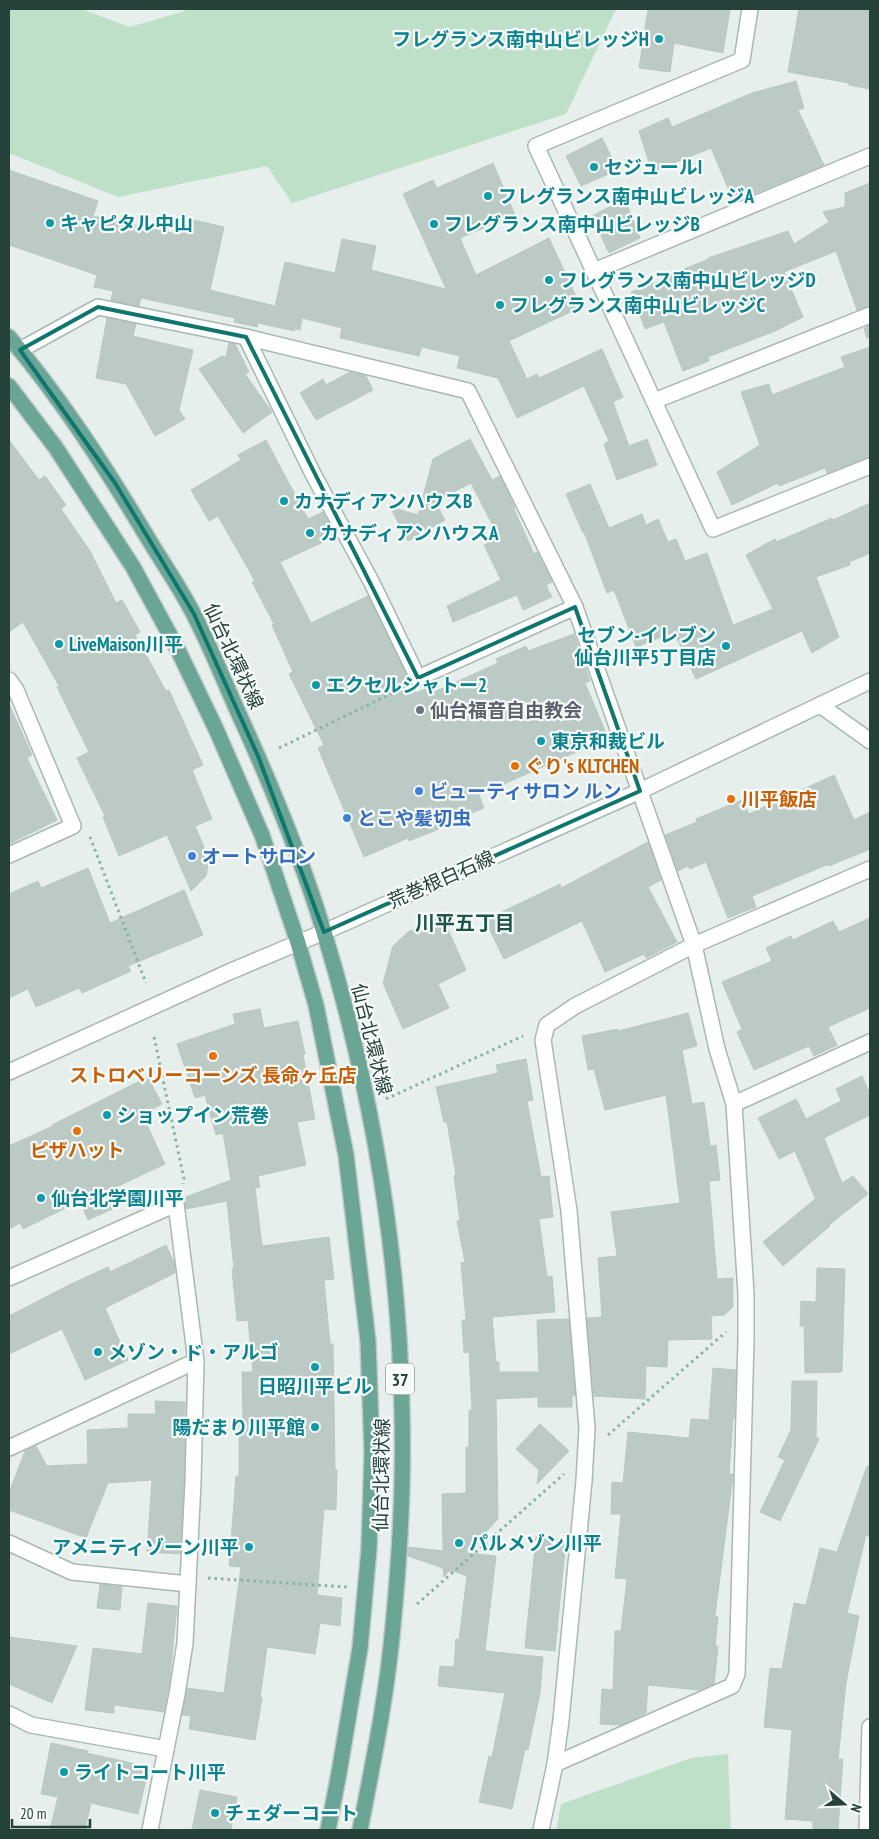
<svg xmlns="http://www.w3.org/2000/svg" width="879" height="1839" font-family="'PT Sans Narrow','Noto Sans JP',sans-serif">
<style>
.green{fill:#bfe0c8}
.building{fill:#bbcac4;stroke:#b8c9c2}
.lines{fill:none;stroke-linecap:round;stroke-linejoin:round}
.minor-casing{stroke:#a8b8b2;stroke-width:18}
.major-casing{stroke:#c2cac8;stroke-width:18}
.path{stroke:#86b3a5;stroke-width:3;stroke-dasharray:2.5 4;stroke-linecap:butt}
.minor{stroke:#fff;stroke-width:15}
.major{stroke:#6aa596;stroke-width:15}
.marked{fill:none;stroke:#0f766e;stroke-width:4;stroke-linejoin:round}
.culture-dot{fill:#0f9aa8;stroke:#f7fbf9;stroke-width:2}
.worship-dot{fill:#6b7280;stroke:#f7fbf9;stroke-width:2}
.food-dot{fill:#e8710a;stroke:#f7fbf9;stroke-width:2}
.shop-dot{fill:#3f7fe0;stroke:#f7fbf9;stroke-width:2}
.labels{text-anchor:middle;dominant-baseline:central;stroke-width:4.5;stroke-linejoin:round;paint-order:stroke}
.shield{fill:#f7fbf9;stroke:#637a73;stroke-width:1}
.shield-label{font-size:18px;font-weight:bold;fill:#24423a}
.culture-label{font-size:19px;font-weight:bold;fill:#0d838f;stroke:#f7fbf9;text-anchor:start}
.street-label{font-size:19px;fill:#24423a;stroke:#f7fbf9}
.worship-label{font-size:19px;font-weight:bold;fill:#5b616d;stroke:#f7fbf9;text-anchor:start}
.food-label{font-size:19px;font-weight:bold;fill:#c56008;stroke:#f7fbf9;text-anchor:start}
.shop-label{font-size:19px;font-weight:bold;fill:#366cbe;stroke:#f7fbf9;text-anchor:start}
.neighbourhood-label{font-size:20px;font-weight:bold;fill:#1f5548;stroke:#f7fbf9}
</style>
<rect width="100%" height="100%" fill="#e6efeb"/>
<g class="green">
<path d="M9,9H81L130,27L191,9H616L566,114L292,203L267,166L118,197L9,153Z"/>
<path d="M728,1754L731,1830H556L561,1804L691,1758Z"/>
</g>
<g class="building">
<path d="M648,9H730L723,53L674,43L670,72L639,68Z"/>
<path d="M799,9H870V89L849,85V83L788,72Z"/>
<path d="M796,81L804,108L798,110L824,165L734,202L711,148L652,172L639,131L668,118L672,127L752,93Z"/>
<path d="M602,138L618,170L581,186L566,156Z"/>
<path d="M493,163L515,215L460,238L476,275L549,238L581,307L509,341L527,379L537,374L539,378L602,349L623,397L613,402L629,446L647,439L657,465L617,480L604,444L609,441L584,386L517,418L498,378L457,368L460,356L422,347L419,356L340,338L342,328L302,318L300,330L294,328L295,331L258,323L257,327L234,322L235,318L141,298L139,306L111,300L113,291L94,287L97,275L9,245V170L98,201L93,216L181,235L185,218L224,227L210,290L275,306L285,262L335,273L342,239L376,246L371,270L446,289L403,194L433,180L437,188Z"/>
<path d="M870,183V306L857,310L836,251L784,272L803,317L775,331L708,357L709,361L683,371L664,322L645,329L631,292L668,278L667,276L709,259L708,258L788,231L794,244L829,222L823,212L845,207V193Z"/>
<path d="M625,199L640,238L609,253L592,216Z"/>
<path d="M107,318L136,324L133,336L193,350L179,410L185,419L155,436L126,384L96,378Z"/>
<path d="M870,325V337L867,338L864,328Z"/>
<path d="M229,343L235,344L249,372L245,374L272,412L243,433L199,369L222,356L226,357Z"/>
<path d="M870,347V457L827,473L825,468L779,486L778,483L732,505L717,472L760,445L741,392L769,384L772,395L845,367L841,357Z"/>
<path d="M350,372L366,376L373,390L316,420L300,393L323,379L326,385Z"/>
<path d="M470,439L492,480L500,476L515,508L514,509L534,554L537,552L552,582L546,585L552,597L523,610L517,595L453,622L447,606L501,580L484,545L496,539L490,527L493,526L471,483L435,502L445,520L408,541L390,507L418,515L433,459Z"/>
<path d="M9,440L39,480L45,476L66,505L61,509L90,551L116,603L122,600L140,632L135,635L166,691L169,690L203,765L192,770L212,819L195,826L209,859L206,876L191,891L167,835L119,856L103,817L105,816L77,758L89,752L57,687L59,686L23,622L9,632Z"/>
<path d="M266,440L308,519L323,512L336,536L280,562L311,623L368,596L416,693L431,686L434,692L498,663L496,659L526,646L528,651L574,634L590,681L585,683L608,738L479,795L484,808L438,826L439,829L409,841L408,838L364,857L318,748L324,745L289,674L293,672L272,625L274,624L252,582L255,581L218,516L209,521L191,490L241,460L238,455Z"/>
<path d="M590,484L609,528L642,514L646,525L658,519L668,542L676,539L685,561L707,553L733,625L773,609L746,555L775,539L776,542L832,518L833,520L870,503V553L849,562L850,565L816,577L839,637L812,653L802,631L696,679L674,632L636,647L614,590L607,593L584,532L583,533L566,494Z"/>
<path d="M9,704L32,755L27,758L57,820L9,844Z"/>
<path d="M834,775L854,820L870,812V849L829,866V864L752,896L756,907L728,918L706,862L690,869L688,866L678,871L665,835L697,822L696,819L742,800L749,814Z"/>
<path d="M648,842L661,880L648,887L677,942L646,958L644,954L605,972L582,921L504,959L485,920L560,884L561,888Z"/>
<path d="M88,868L110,923L184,890L203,935L128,966L131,971L82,993L79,988L36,1007L28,989L9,998V894L38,881L41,888Z"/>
<path d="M442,916L466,970L438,984L449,1008L403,1029L383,983L393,946L408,932Z"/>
<path d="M870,918V1008L828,1027L837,1045L814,1056L809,1046L754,1070L737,1032L742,1029L722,982L772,961L766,948L791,936L793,940L833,921L839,932Z"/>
<path d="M260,1009L264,1028L298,1021L305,1054L303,1055L315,1119L297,1122L306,1165L258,1176L260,1187L255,1188L262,1246L329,1237L334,1279L324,1280L330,1344H333L335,1470H337L336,1510L324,1509L317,1595L342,1598L340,1626L320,1623L315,1654L267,1647L260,1698H262L255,1740L189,1729L191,1716L182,1715L187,1688L224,1693L241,1567L229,1566L236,1476H239V1421L243,1420L242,1372H253L248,1320L237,1321L232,1269H234L227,1201L186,1209L183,1198L231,1180L223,1133L216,1135L205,1095L195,1098L177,1044L235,1024L233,1014Z"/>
<path d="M688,1013L697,1046L682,1050L692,1104L704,1102L710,1146L716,1145L720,1180L709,1181L717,1279L733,1278V1307L724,1315L711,1316L712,1339L668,1340L667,1367L646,1366L645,1399L594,1396L587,1318L602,1317L598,1258L617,1256L611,1212L680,1203L666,1095L605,1110L594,1069L588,1070L582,1036L618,1029V1031Z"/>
<path d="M526,1059L533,1100L527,1101L541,1177L549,1176L553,1217L539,1219L547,1277L552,1276L555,1312L492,1317L496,1362H499V1372H539L537,1320L569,1319L575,1396H572V1407H538V1397L496,1399L498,1519L466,1553L496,1556L485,1651L543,1657L540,1693L528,1750L525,1749L512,1809L479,1802L489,1756L492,1757L505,1693L438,1686L440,1666L454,1667L456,1639L459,1640L467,1576L450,1570L444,1577L443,1568L408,1556L409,1547L443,1551L442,1494L466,1493V1447H469V1410H472L469,1352L464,1353L462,1320H466L461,1263L465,1262L457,1221H460L454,1176L456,1175L447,1122H444L436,1087L498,1073L496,1065Z"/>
<path d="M862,1076L870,1094V1115L824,1138L842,1183L853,1176L868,1194L829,1225L830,1226L783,1266L763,1242L814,1200L815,1198L795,1151L779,1159L758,1118L796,1099L806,1119L841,1101L836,1089Z"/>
<path d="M148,1077L162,1104L142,1114L165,1164L112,1189L119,1206L88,1220L80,1201L23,1229L20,1223L9,1229V1146L53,1126L52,1125Z"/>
<path d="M166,1245L174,1262L175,1273L105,1308L128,1360L85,1380L62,1329L9,1354V1316L71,1284L108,1267L110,1272Z"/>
<path d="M817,1268L845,1269L842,1372L805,1373L804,1326H800L801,1301L816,1302Z"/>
<path d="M713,1368L736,1370L734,1419H733L729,1474H733V1476L715,1616L718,1617L715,1646H718L714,1684L699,1690L648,1685L646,1713L621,1725L600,1724L602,1689L613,1690L615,1631H621L627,1579L615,1578L621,1514H611L612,1482L623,1483L628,1432L689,1438L691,1419L709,1420Z"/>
<path d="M792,1381H817L816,1437L819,1439L780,1521L760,1512L785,1460L778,1457L791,1430Z"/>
<path d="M155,1401L185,1402L184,1482L180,1554L147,1552L152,1480L108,1483L86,1538L9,1510V1493L25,1451L36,1446L47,1466L88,1464L87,1430L128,1428V1414H156Z"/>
<path d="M540,1424L569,1451L537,1484L539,1470L516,1449Z"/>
<path d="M867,1466H870V1537L866,1535L847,1613L859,1616L846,1683L838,1759H843L838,1830H813V1821L785,1819L792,1730L764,1727L770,1668L782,1669L794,1603L806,1605L820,1548L837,1552Z"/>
<path d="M536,1537L566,1540L555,1651L525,1648Z"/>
<path d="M100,1584L122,1587L120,1610L97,1608Z"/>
<path d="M148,1603L177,1606L170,1678L164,1712L114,1705V1713L85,1710L93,1648L142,1654Z"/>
<path d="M9,1637L77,1646L52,1703L9,1684Z"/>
<path d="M51,1743L88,1751L87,1753L149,1767L138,1814L91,1803L85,1830H50L58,1797L41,1794Z"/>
<path d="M200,1790L237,1797L231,1830H192Z"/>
</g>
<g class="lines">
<g class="minor-casing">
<g id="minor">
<path d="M750,9L742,60L536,146L713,529L870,466"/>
<path d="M594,271L870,156"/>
<path d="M246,337L313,474L372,583L418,678L575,607"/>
<path d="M20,350L98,307L246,337L468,391L575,607L694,945L717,1049L734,1104L746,1294V1340L737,1674L732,1686L555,1764"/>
<path d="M654,401L870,315"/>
<path d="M9,680L16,690L73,826L9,855"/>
<path d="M820,705L870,741"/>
<path d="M9,1072L229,972L324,932L640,791L870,681"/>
<path d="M734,1104L870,1042"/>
<path d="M9,1278L176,1204L196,1361L193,1482L185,1643L177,1694L150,1830"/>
<path d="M9,1448L196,1361"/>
<path d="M9,1543L72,1572L188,1584"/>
<path d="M9,1714L31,1725L166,1749"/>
<path d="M541,1830L555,1764L561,1720L584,1481L587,1428L569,1211L543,1040L547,1025L575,1006L694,945L870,869"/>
<path d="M867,1830L870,1727"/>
</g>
</g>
<g class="major-casing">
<g id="major">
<path d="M9,337C62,399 107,470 149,540C164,565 181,589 194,615C210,646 223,678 237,710C270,782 301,856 324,932C371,1087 399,1249 402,1411C404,1482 400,1554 393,1626C387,1695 373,1763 360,1830"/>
<path d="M9,386L56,448L133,567L177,648L216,729L262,835L298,943L316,1005L346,1155L368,1341L372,1452L369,1549L360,1648L339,1773L328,1830"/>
</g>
</g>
<g class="path">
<path d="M279,748L401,689"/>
<path d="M90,837L146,983"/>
<path d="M154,1037L184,1179L183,1184"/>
<path d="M386,1099L523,1036"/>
<path d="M608,1435L726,1332"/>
<path d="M208,1578L347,1587"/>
<path d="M417,1604L564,1474"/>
</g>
<use href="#minor" class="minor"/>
<use href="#major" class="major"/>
</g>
<path class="marked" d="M98,307L246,337L418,678L575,607L640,791L324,932L258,756L194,614L115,483L20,350Z"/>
<g class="culture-dot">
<circle cx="659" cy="39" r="5"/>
<circle cx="594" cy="167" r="5"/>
<circle cx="488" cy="196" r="5"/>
<circle cx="50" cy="223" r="5"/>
<circle cx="434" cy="224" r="5"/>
<circle cx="549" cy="280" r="5"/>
<circle cx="500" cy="305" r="5"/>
<circle cx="284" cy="501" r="5"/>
<circle cx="310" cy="533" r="5"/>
<circle cx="59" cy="644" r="5"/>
<circle cx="726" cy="646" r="5"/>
<circle cx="316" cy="685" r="5"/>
<circle cx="541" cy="741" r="5"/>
<circle cx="107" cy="1115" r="5"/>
<circle cx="41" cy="1198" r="5"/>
<circle cx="98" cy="1352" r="5"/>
<circle cx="315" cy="1367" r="5"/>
<circle cx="315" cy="1427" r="5"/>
<circle cx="459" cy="1543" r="5"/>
<circle cx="249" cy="1547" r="5"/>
<circle cx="64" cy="1772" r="5"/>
<circle cx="215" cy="1813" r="5"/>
</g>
<circle class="worship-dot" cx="420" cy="710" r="5"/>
<g class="food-dot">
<circle cx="515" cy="766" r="5"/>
<circle cx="731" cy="799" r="5"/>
<circle cx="213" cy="1056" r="5"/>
<circle cx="77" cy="1131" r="5"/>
</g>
<g class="shop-dot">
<circle cx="419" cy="791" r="5"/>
<circle cx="347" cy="818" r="5"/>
<circle cx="192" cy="856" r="5"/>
</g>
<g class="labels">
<rect class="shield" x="386" y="1363.5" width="28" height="31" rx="4"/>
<g class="shield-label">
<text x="400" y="1379">37</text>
</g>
<g class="culture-label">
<text x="649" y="39" text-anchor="end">フレグランス南中山ビレッジH</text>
<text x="604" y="167">セジュールI</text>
<text x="498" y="196">フレグランス南中山ビレッジA</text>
<text x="60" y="223">キャピタル中山</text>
<text x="444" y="224">フレグランス南中山ビレッジB</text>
<text x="559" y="280">フレグランス南中山ビレッジD</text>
<text x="510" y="305">フレグランス南中山ビレッジC</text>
<text x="294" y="501">カナディアンハウスB</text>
<text x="320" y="533">カナディアンハウスA</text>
<text x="716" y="635" text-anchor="end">セブン-イレブン<tspan x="716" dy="22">仙台川平5丁目店</tspan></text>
<text x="69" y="644">LiveMaison川平</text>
<text x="326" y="685">エクセルシャトー2</text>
<text x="551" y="741">東京和裁ビル</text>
<text x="117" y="1115">ショップイン荒巻</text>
<text x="51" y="1198">仙台北学園川平</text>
<text x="108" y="1352">メゾン・ド・アルゴ</text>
<text x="315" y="1386" text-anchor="middle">日昭川平ビル</text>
<text x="305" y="1427" text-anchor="end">陽だまり川平館</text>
<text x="469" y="1543">パルメゾン川平</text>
<text x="239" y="1547" text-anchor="end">アメニティゾーン川平</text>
<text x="74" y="1772">ライトコート川平</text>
<text x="225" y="1813">チェダーコート</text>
</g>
<g class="street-label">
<text transform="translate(234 656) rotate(65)">仙台北環状線</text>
<text transform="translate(441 879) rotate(-24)">荒巻根白石線</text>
<text transform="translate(372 1039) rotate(76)">仙台北環状線</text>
<text transform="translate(381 1475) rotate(-89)">仙台北環状線</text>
</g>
<g class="worship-label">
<text x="430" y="710">仙台福音自由教会</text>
</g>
<g class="food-label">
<text x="525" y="766">ぐり's KLTCHEN</text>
<text x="741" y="799">川平飯店</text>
<text x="213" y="1075" text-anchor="middle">ストロベリーコーンズ 長命ヶ丘店</text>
<text x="77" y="1150" text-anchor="middle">ピザハット</text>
</g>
<g class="shop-label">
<text x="429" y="791">ビューティサロン ルン</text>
<text x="357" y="818">とこや髪切虫</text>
<text x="202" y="856">オートサロン</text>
</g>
<g class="neighbourhood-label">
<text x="465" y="923">川平五丁目</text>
</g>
</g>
<rect width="879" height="1839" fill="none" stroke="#24423a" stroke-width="20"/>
<g transform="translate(844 1804) rotate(109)" stroke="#f7fbf9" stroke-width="4" paint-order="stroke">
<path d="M0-4L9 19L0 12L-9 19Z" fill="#24423a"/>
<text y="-8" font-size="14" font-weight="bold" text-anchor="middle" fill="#24423a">N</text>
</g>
<path d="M12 1819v8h78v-8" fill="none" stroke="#24423a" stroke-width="2.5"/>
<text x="20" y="1819" font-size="15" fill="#24423a" stroke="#f7fbf9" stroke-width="4" paint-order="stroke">20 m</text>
</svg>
